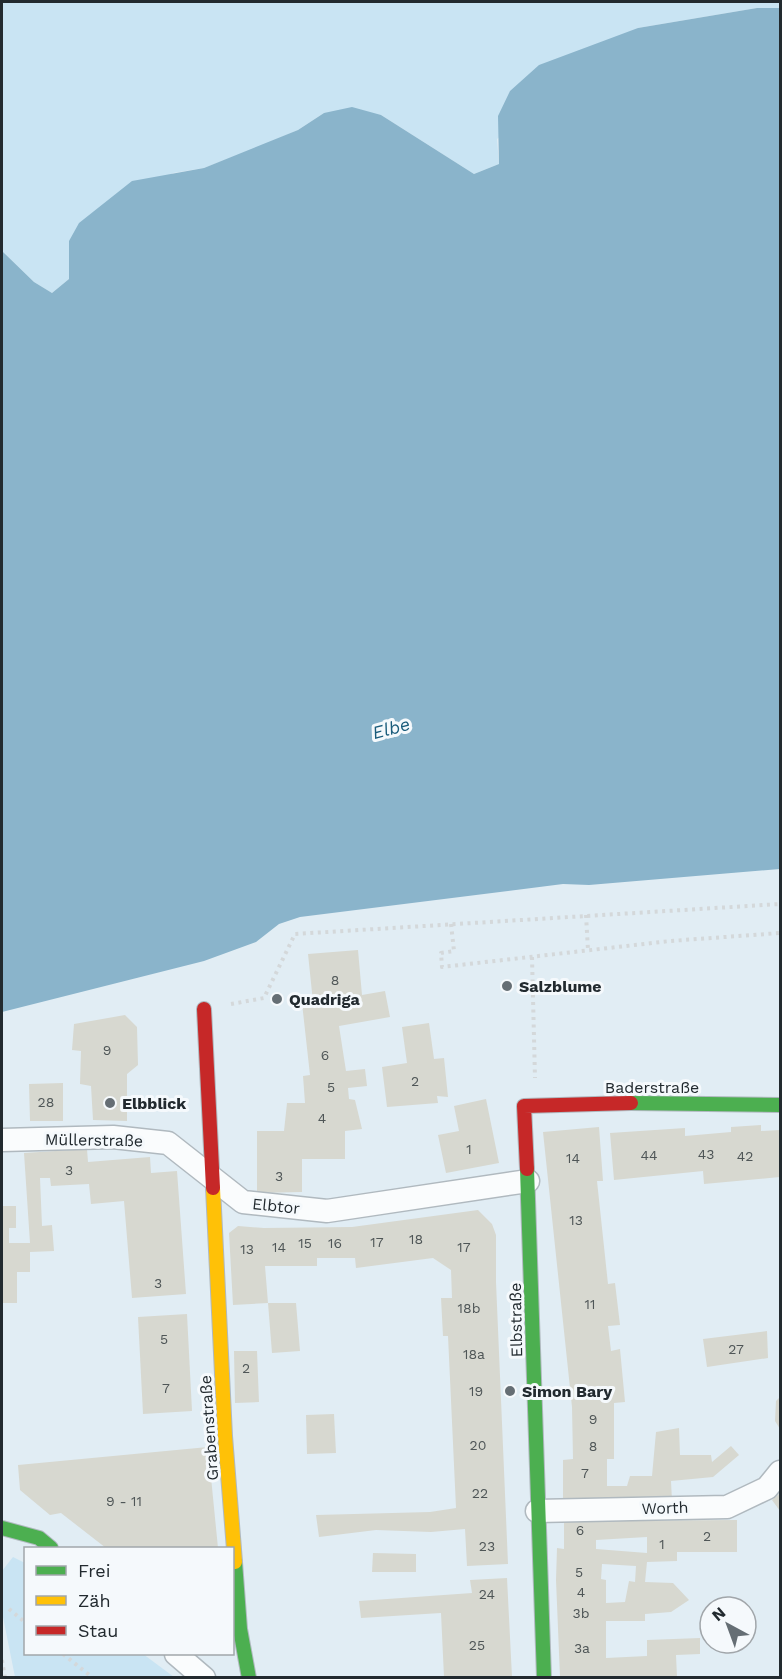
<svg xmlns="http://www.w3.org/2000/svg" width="782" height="1679" font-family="'Work Sans',sans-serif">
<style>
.green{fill:#c9e4f3}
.water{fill:#8ab4cb}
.building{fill:#d7d8d0;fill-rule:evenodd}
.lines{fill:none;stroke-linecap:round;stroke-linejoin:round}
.street-casing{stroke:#b0b9bf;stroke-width:25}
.fast-casing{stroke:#b0b9bf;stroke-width:16}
.slow-casing{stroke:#b0b9bf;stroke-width:16}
.jam-casing{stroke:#b0b9bf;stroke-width:16}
.path{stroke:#d4d8da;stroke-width:4;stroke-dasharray:3 4.5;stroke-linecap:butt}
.street{stroke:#fafcfd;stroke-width:22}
.fast{stroke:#4caf50;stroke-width:14}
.slow{stroke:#ffc107;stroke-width:14}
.jam{stroke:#c62828;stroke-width:14}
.poi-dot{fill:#656e74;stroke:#f5f9fc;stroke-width:2}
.labels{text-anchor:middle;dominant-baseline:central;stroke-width:6;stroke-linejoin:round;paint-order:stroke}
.number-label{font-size:14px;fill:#4f5657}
.poi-label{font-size:16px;font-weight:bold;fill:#222a2f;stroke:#f5f9fc;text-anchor:start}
.street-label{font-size:16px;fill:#222a2f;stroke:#f5f9fc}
.water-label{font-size:18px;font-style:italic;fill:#1a5c7b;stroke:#f5f9fc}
</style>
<rect width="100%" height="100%" fill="#e1edf4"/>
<g class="green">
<path d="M2,2H780V8H757L638,28L497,139L499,164L474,174L381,115L324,113L298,130L258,147L204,168L173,173L69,241V279L52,293L34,282L2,251Z"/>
<path d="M13,1557L25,1563L26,1654H143L174,1677H15L2,1612V1571Z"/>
</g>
<path class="water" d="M757,8H780V869L589,885L563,884L300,917L279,924L256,942L204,961L2,1012V251L34,282L52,293L69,279V241L79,223L132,181L204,168L298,130L324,113L352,107L381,115L474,174L499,164L498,116L510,91L539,65L638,28Z"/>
<g class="building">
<path d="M358,950L362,995L385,991L390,1017L339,1026L346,1071L365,1069L367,1086L348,1088L349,1099L355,1100L362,1129L345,1131V1159H302V1192L257,1193V1131H284L287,1103H305L303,1076L310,1075L302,1003L313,1002L308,954Z"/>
<path d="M125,1015L137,1027L138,1065L127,1074V1121L93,1120L91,1086L80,1084L81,1051L72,1050L74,1024Z"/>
<path d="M429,1023L434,1059L444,1058L448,1097L437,1096L438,1103L387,1107L382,1067L407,1063L402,1027Z"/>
<path d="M63,1083V1121H30L29,1084Z"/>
<path d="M486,1099L499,1163L446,1173L438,1135L459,1131L454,1106Z"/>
<path d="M761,1125V1131L780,1130V1177L704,1184L703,1171L614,1180L610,1133L685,1128V1136L731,1132V1127Z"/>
<path d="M599,1127L603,1181H597L608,1284L615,1283L620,1325L608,1326L611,1351L620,1349L625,1402L614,1403V1459H607V1486H627L630,1476H652L656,1432L679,1428L680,1455H711L712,1462L731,1446L739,1455L713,1477L671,1481L672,1501H563V1460L573,1459L572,1407L543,1132Z"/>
<path d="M87,1149L88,1162L150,1157L151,1173L177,1171L186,1294L132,1298L124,1201L91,1204L89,1184L51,1186L50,1178H40L42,1226L52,1225L54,1251L30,1252V1272H17V1303H2V1206H16V1228H9V1243H30L24,1153Z"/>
<path d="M478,1210L492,1224L496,1235V1282L508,1564L467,1566L465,1529L431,1532L376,1530L319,1537L316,1515L430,1512L456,1508L448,1336H443L441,1298H452L451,1270L433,1258L356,1268L355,1258H317V1266H265L268,1303L233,1305L229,1233L238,1226L264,1228L352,1227Z"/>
<path d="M268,1303H296L300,1351L272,1353Z"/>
<path d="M187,1314L192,1411L143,1414L138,1317Z"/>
<path d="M767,1331L768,1358L707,1367L703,1339Z"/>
<path d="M234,1351H257L259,1402L235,1403Z"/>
<path d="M780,1397V1429L775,1421L776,1401Z"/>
<path d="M334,1414L336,1453L307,1454L306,1415Z"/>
<path d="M208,1447L218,1548H106L61,1513L50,1515L20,1490L18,1465Z"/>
<path d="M780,1493V1511L772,1500Z"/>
<path d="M737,1520V1552H677V1561L647,1562L645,1582L673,1583L689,1600L671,1612L645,1614V1621H606V1658L647,1656V1640L700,1638V1654L676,1655L677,1677H560L556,1580L557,1548L564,1549V1521ZM647,1537V1553L596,1549V1540ZM602,1564L636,1566L635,1582L629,1581L625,1602L606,1603V1580L601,1579Z"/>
<path d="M373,1553L416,1554V1572H372Z"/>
<path d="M507,1578L512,1677H444L441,1613L361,1618L359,1601L472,1593L470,1580Z"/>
</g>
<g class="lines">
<g class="street-casing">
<g id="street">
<path d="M2,1140L113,1137L168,1143L243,1202L327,1211L528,1181"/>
<path d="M537,1511L727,1507L767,1488L780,1472"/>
<path d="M176,1654L204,1678"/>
</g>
</g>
<g class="fast-casing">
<g id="fast">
<path d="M631,1103L780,1105"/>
<path d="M527,1169L544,1678"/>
<path d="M2,1528L39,1538L51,1548"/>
<path d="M235,1562L240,1629L249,1678"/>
</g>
</g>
<g class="slow-casing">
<path id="slow" d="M213,1188L225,1436L235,1562"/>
</g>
<g class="jam-casing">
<g id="jam">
<path d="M204,1009L213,1188"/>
<path d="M527,1169L524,1106L631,1103"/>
</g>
</g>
<g class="path">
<path d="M586,915L588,950"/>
<path d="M451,924L454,951L441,953L442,967L670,941L780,933"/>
<path d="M532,957L535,1078"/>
<path d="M231,1004L264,998L295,934L780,904"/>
<path d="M9,1609L26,1623"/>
<path d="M63,1654L93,1678"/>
<path d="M2,1660L5,1678"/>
</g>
<use href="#street" class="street"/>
<use href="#fast" class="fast"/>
<use href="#slow" class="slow"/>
<use href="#jam" class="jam"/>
</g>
<g class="poi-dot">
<circle cx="507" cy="986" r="6"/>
<circle cx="277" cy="999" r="6"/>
<circle cx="110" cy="1103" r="6"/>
<circle cx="510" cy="1391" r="6"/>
</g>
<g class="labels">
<g class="number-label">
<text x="335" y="980">8</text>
<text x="107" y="1050">9</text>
<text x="325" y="1055">6</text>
<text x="415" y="1081">2</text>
<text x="331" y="1087">5</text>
<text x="46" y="1102">28</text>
<text x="322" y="1118">4</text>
<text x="469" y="1149">1</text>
<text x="706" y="1154">43</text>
<text x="649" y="1155">44</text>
<text x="745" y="1156">42</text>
<text x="573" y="1158">14</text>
<text x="69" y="1170">3</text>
<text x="279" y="1176">3</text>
<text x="576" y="1220">13</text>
<text x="416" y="1239">18</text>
<text x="377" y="1242">17</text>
<text x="305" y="1243">15</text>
<text x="335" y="1243">16</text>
<text x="279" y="1247">14</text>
<text x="464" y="1247">17</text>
<text x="247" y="1249">13</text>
<text x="158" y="1283">3</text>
<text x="590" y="1304">11</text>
<text x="469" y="1308">18b</text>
<text x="164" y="1339">5</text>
<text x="736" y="1349">27</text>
<text x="474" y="1354">18a</text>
<text x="246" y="1368">2</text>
<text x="166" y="1388">7</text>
<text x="476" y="1391">19</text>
<text x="593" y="1419">9</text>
<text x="478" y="1445">20</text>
<text x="593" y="1446">8</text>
<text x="585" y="1473">7</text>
<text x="480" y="1493">22</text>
<text x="124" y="1501">9 - 11</text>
<text x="580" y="1530">6</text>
<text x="707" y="1536">2</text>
<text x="662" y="1544">1</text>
<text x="487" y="1546">23</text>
<text x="579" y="1572">5</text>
<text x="581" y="1592">4</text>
<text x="487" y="1594">24</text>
<text x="581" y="1613">3b</text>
<text x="477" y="1645">25</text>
<text x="582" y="1648">3a</text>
</g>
<g class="poi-label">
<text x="519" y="986">Salzblume</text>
<text x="289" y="999">Quadriga</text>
<text x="122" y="1103">Elbblick</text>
<text x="522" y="1391">Simon Bary</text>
</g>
<g class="street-label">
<text x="652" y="1087">Baderstraße</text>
<text transform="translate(94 1140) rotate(1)">Müllerstraße</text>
<text transform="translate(276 1206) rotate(6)">Elbtor</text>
<text transform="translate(516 1320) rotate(-91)">Elbstraße</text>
<text transform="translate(209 1428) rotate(-94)">Grabenstraße</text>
<text transform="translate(665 1508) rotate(-2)">Worth</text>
</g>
<g class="water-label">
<text transform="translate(391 728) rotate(-15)">Elbe</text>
</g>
</g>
<rect width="782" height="1679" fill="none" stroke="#222a2f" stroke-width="6"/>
<rect x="24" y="1547" width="210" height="108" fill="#f5f9fc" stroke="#a1a6aa" stroke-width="1.5"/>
<rect x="36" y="1566" width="30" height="9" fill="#4caf50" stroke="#a1a6aa" stroke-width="1.5"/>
<text x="78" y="1577" font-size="18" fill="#222a2f">Frei</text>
<rect x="36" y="1596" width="30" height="9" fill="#ffc107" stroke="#a1a6aa" stroke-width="1.5"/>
<text x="78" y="1607" font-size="18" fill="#222a2f">Zäh</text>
<rect x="36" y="1626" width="30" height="9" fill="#c62828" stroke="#a1a6aa" stroke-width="1.5"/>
<text x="78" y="1637" font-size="18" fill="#222a2f">Stau</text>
<g transform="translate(728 1625) rotate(319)"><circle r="28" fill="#f5f9fc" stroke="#a1a6aa" stroke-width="1.5"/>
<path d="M0-4.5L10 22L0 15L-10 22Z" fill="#656e74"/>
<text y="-9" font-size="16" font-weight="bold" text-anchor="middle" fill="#222a2f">N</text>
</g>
</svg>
